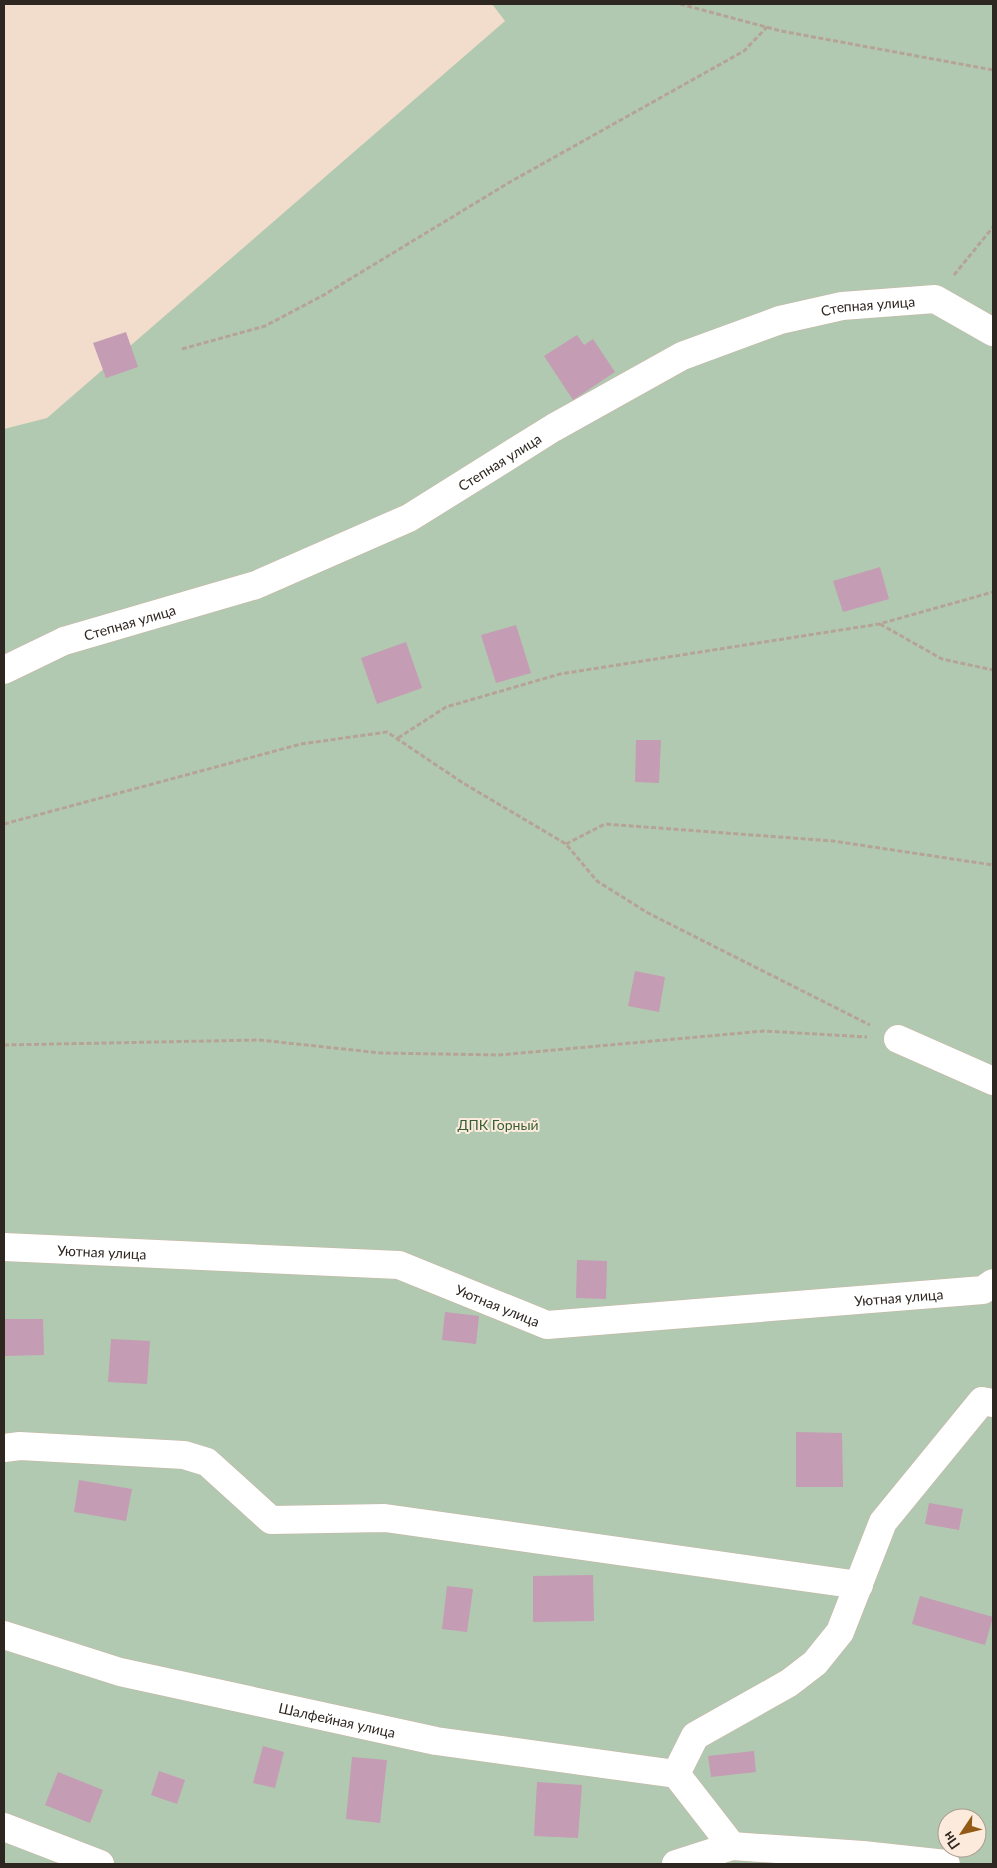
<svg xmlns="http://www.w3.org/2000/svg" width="997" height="1868" font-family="Lato,sans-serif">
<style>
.green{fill:#b2c9b1;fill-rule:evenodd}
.building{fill:#c49cb3}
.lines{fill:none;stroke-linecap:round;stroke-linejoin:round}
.minor-casing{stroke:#c9b5a4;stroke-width:29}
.path{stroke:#b5a496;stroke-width:3;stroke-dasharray:5 2.5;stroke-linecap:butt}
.minor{stroke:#fff;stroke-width:28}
.labels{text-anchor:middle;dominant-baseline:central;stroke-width:4;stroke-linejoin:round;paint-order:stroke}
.street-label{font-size:14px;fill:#2e2620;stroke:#fcebdd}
.park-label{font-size:14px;fill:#345f33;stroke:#fcebdd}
</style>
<rect width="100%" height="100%" fill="#f2ddcc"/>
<path class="green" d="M492,4H993V1864H4V429L47,418L505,21ZM947,1818H977V1848H947Z"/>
<g class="building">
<path d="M126,332L138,367L106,378L93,343Z"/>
<path d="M577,335L584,345L593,339L615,372L573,400L544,356Z"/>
<path d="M880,567L889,599L843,612L833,581Z"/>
<path d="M516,625L531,673L496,683L481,635Z"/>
<path d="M406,642L422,688L377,704L361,658Z"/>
<path d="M636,740H661L659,783L635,782Z"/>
<path d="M635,971L665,977L659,1012L628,1006Z"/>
<path d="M577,1260L607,1261L606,1299L576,1298Z"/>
<path d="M445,1312L479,1316L476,1344L442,1340Z"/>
<path d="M4,1319H43L44,1355L4,1356Z"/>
<path d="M111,1339L150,1341L147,1384L108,1382Z"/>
<path d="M796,1432L842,1433L843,1487H796Z"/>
<path d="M79,1480L132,1489L126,1521L74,1512Z"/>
<path d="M929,1503L963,1509L959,1530L925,1524Z"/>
<path d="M593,1575L594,1621L533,1622V1576Z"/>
<path d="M447,1586L473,1589L467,1632L442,1629Z"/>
<path d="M920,1596L993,1617L985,1645L912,1624Z"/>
<path d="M263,1746L284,1752L275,1788L253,1783Z"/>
<path d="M754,1751L756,1772L711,1777L708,1756Z"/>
<path d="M352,1757L387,1760L380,1823L346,1819Z"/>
<path d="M159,1771L185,1780L177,1804L151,1795Z"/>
<path d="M58,1772L103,1790L90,1823L45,1805Z"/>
<path d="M537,1782L582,1785L578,1838L534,1836Z"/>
</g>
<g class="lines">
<g class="minor-casing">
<g id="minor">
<path id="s1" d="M4,670L64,641L256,585L409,518L553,428L682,356L780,320L842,306L935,299L993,332"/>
<path d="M898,1039L993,1081"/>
<path id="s2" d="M4,1247L399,1265L547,1325L983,1290L993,1283"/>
<path d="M4,1448L20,1446L184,1455L207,1462L271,1520L385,1518L859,1585"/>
<path id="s3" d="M4,1635L120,1672L436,1741L676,1774"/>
<path d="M4,1827L100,1864"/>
<path d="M676,1864L732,1846"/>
<path d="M946,1864L863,1855L732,1846L676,1774L695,1736L789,1683L815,1663L840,1632L883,1522L982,1401L993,1403"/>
</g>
</g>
<g class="path">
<path d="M680,4L781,31L993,70"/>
<path d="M954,275L993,227"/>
<path d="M182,349L265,326L322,296L510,182L744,51L767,27"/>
<path d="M880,624L942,659L993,670"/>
<path d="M398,738L446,707L560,674L879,624L993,592"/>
<path d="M4,824L301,744L387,732L463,783L566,844L597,881L648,913L870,1025"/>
<path d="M566,844L605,824L833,841L993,865"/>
<path d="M4,1045L259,1040L381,1053L499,1055L764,1031L867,1037"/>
</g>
<use href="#minor" class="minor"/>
</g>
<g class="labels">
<g class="street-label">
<text stroke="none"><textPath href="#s1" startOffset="945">Степная улица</textPath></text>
<text stroke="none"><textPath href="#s1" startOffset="540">Степная улица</textPath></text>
<text stroke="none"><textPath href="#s1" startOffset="135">Степная улица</textPath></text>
<text stroke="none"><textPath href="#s2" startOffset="98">Уютная улица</textPath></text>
<text stroke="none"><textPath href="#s2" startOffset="908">Уютная улица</textPath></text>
<text stroke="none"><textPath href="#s2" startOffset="502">Уютная улица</textPath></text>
<text stroke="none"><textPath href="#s3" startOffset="344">Шалфейная улица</textPath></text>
</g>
<g class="park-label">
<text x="498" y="1124">ДПК Горный</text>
</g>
</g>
<rect width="997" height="1868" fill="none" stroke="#2e2620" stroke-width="10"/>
<g transform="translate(962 1833) rotate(235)"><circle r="24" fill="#fcebdd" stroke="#aa9c91"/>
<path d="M0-4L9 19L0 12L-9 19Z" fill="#925a14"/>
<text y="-8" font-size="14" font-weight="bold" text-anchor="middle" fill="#2e2620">Пн</text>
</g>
</svg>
